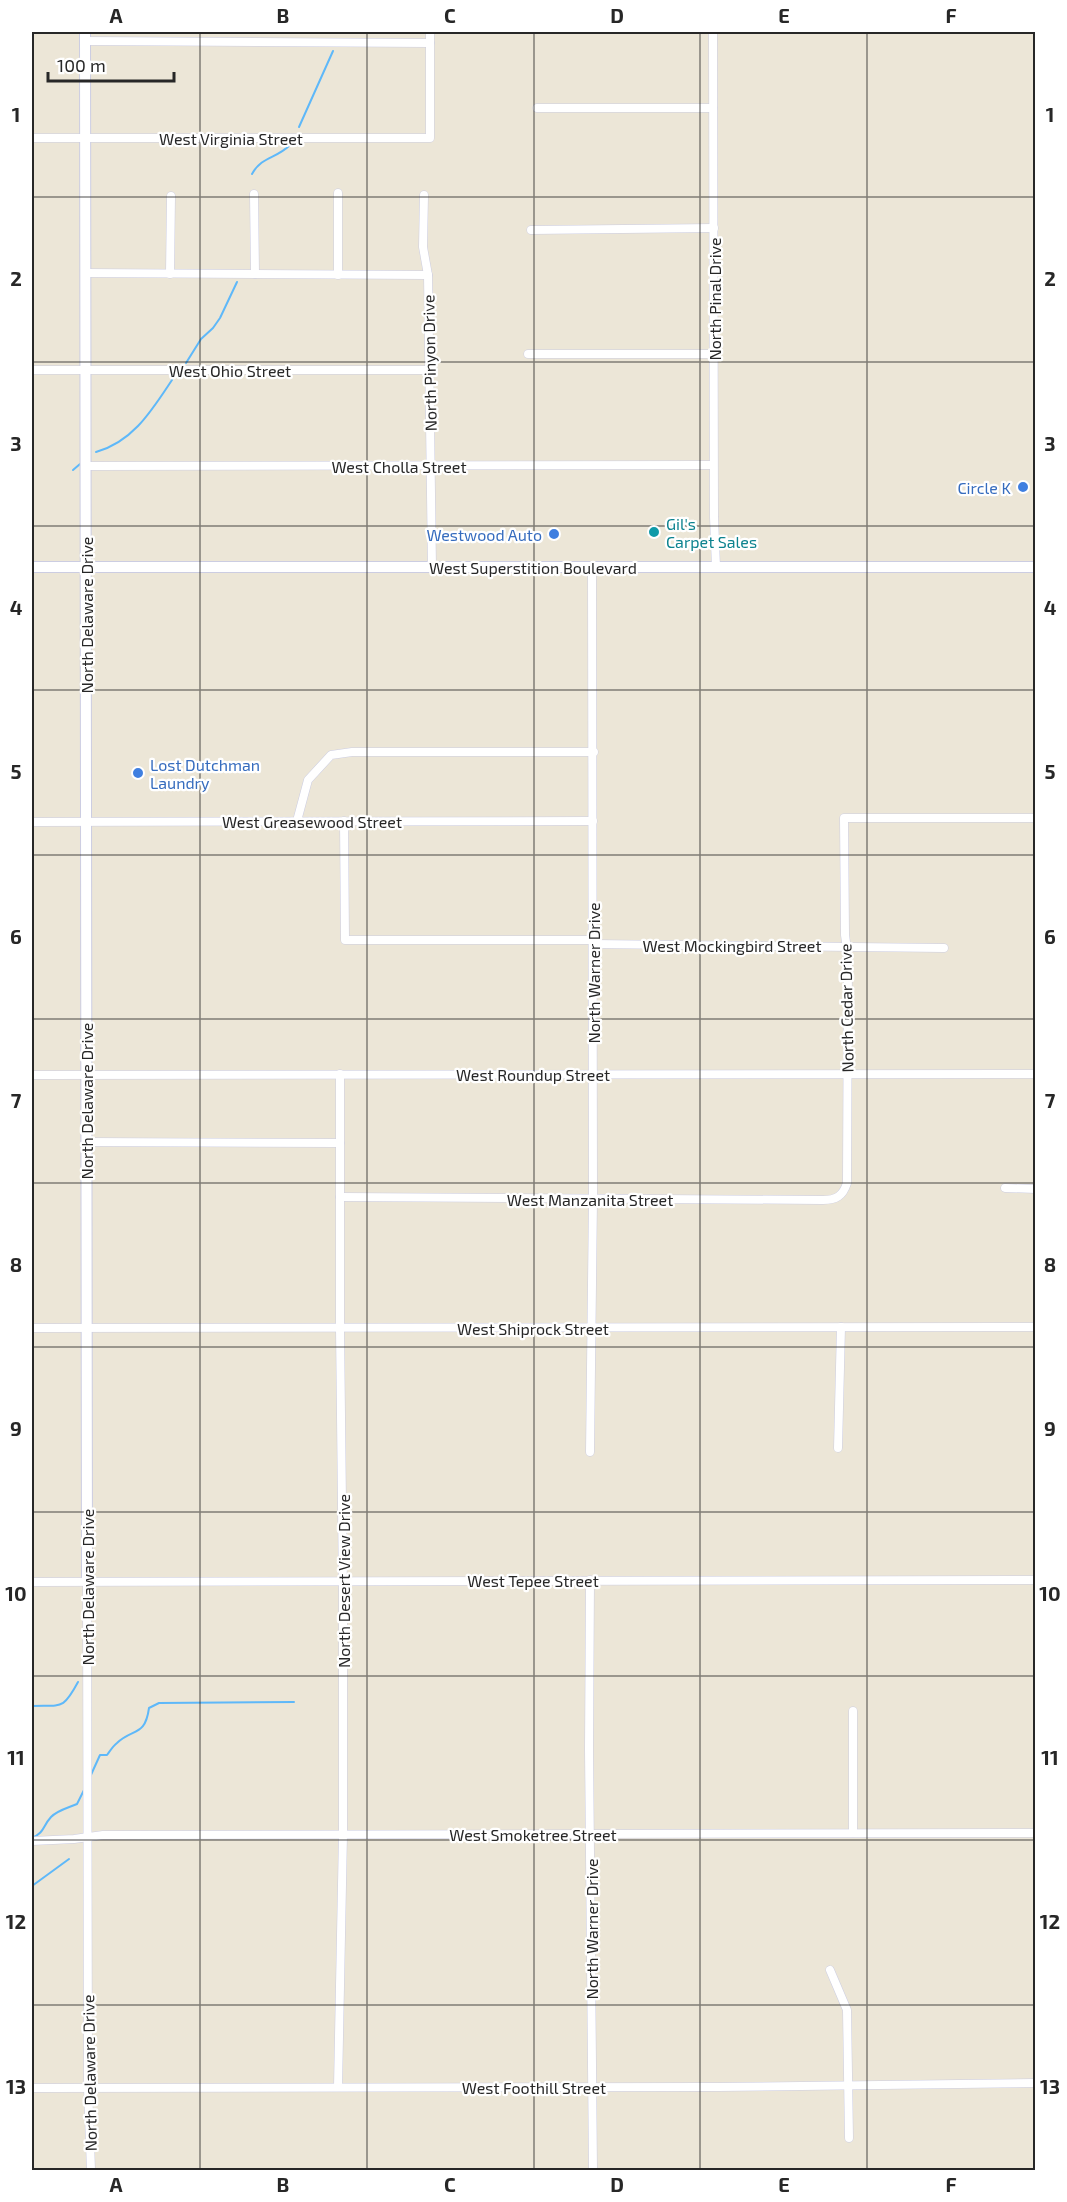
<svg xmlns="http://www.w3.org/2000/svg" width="1067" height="2202" font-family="'Exo 2',sans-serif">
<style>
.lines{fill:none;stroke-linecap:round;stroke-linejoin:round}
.stream{stroke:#5eb8f9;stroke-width:2}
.street-casing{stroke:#cccde2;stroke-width:9}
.secondary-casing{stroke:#cccde2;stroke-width:12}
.street{stroke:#fff;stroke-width:8}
.secondary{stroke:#fff;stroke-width:10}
.grid{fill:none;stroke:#272727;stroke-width:1.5;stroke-opacity:0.55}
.shop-dot{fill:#3f7fe0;stroke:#fff;stroke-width:2}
.culture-dot{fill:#0f9aa8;stroke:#fff;stroke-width:2}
.labels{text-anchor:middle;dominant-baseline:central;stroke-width:4.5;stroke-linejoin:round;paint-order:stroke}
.street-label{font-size:16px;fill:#272727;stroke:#fff}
.shop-label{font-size:16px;fill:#366cbe;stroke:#fff;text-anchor:end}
.culture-label{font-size:16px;fill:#0d838f;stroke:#fff;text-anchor:start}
.neatline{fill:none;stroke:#272727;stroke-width:2}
.grid-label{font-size:20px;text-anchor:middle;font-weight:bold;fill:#272727}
</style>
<rect width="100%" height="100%" fill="#ece6d7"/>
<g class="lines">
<g class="stream">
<path d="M340,32H341"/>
<path d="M299,127L333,51"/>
<path d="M252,174C262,156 276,159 290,145"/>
<path d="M186,363L201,339L213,328L220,318L237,282"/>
<path d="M96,452C133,442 152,410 172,380"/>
<path d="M73,470L80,464"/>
<path d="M32,1706C62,1705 63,1710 78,1682"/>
<path d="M90,1777L100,1755H107C110,1751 113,1746 117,1743C133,1728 145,1737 149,1708L159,1703L294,1702"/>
<path d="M32,1838C45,1832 42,1827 51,1817C58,1810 68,1808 77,1804L84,1790"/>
<path d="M32,1886L69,1859"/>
</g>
<g class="street-casing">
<g id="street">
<path d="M713,32L714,517L716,567"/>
<path d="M84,41L430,43"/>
<path d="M537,108H713"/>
<path d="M32,138H430V32"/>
<path d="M338,193V275"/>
<path d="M254,194L255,274"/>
<path d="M424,195L423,247L428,275L432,567"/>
<path d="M531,230L714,228"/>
<path d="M85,273L428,275"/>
<path d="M170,274L171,196"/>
<path d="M528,354H714"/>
<path d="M32,370H429"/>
<path d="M86,466L713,465"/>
<path d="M297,821L308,780L331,755L352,752H594"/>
<path d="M344,821L345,940H593"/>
<path d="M32,822L593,821"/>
<path d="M593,944L944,948"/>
<path d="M32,1075L1036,1074"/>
<path d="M86,1142L340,1143"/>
<path d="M1005,1188L1036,1189"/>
<path d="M340,1197L823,1200C836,1200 843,1196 847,1183L848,957L845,935L844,818H1036"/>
<path d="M32,1328L1036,1327"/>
<path d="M838,1448L841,1327"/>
<path d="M590,1452L593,1199L592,567"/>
<path d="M590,1580L589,1749L593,2170"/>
<path d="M32,1582L1036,1580"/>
<path d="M87,1582L88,2088L91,2170"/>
<path d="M853,1833V1711"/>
<path d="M32,1841L74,1839L103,1835L1036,1833"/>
<path d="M830,1970L847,2010L849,2138"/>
<path d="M338,2087L343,1834V1592L340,1328V1074"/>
<path d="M32,2088L718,2087L1036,2083"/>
</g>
</g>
<g class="secondary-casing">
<g id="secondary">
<path d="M85,32L87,1582"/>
<path d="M32,567H1036"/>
</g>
</g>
<use href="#street" class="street"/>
<use href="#secondary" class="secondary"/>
</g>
<path class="grid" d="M200,32V2170M367,32V2170M534,32V2170M700,32V2170M867,32V2170M32,197H1036M32,362H1036M32,526H1036M32,690H1036M32,855H1036M32,1019H1036M32,1183H1036M32,1347H1036M32,1512H1036M32,1676H1036M32,1840H1036M32,2005H1036"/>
<g class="shop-dot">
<circle cx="1023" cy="487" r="6"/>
<circle cx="554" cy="534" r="6"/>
<circle cx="138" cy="773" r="6"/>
</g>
<circle class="culture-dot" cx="654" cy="532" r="6"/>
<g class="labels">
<g class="street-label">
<text x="231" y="138">West Virginia Street</text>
<text transform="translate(714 299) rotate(-90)">North Pinal Drive</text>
<text transform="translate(429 363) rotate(-91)">North Pinyon Drive</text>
<text x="230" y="370">West Ohio Street</text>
<text x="399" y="466">West Cholla Street</text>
<text x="533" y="567">West Superstition Boulevard</text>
<text transform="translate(86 615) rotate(-90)">North Delaware Drive</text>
<text x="312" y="821">West Greasewood Street</text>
<text x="732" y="945">West Mockingbird Street</text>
<text transform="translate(593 973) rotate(-90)">North Warner Drive</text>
<text transform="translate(846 1008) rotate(-91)">North Cedar Drive</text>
<text x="533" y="1074">West Roundup Street</text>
<text transform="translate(86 1101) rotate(-90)">North Delaware Drive</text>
<text x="590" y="1199">West Manzanita Street</text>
<text x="533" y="1328">West Shiprock Street</text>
<text x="533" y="1580">West Tepee Street</text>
<text transform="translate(343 1581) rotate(-90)">North Desert View Drive</text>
<text transform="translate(87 1587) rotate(-90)">North Delaware Drive</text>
<text x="533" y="1834">West Smoketree Street</text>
<text transform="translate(591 1929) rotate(-90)">North Warner Drive</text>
<text transform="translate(89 2073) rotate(-91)">North Delaware Drive</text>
<text x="534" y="2087">West Foothill Street</text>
</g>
<g class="shop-label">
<text x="1011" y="487">Circle K</text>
<text x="542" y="534">Westwood Auto</text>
<text x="150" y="764" text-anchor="start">Lost Dutchman<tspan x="150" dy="18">Laundry</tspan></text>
</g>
<g class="culture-label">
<text x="666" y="523">Gil's<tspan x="666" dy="18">Carpet Sales</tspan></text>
</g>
</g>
<rect width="1067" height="2202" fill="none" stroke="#ffffff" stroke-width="66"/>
<path d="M48 72v9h126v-9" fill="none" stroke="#272727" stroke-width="3"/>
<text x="57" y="72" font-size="18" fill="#272727" stroke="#ffffff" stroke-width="4.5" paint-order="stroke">100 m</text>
<rect x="33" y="33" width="1001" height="2136" class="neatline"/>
<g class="grid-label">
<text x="116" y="23">A</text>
<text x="283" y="23">B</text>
<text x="450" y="23">C</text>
<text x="617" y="23">D</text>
<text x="784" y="23">E</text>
<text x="951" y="23">F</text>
<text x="16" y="122">1</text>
<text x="1050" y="122">1</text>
<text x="16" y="286">2</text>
<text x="1050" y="286">2</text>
<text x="16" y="451">3</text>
<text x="1050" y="451">3</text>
<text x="16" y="615">4</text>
<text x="1050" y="615">4</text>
<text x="16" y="779">5</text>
<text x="1050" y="779">5</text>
<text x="16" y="944">6</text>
<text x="1050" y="944">6</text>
<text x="16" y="1108">7</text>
<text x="1050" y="1108">7</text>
<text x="16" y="1272">8</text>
<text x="1050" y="1272">8</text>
<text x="16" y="1436">9</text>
<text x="1050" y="1436">9</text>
<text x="16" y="1601">10</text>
<text x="1050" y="1601">10</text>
<text x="16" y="1765">11</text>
<text x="1050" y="1765">11</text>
<text x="16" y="1929">12</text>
<text x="1050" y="1929">12</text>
<text x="16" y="2094">13</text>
<text x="1050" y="2094">13</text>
<text x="116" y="2192">A</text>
<text x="283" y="2192">B</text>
<text x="450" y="2192">C</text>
<text x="617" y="2192">D</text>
<text x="784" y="2192">E</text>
<text x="951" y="2192">F</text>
</g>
</svg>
